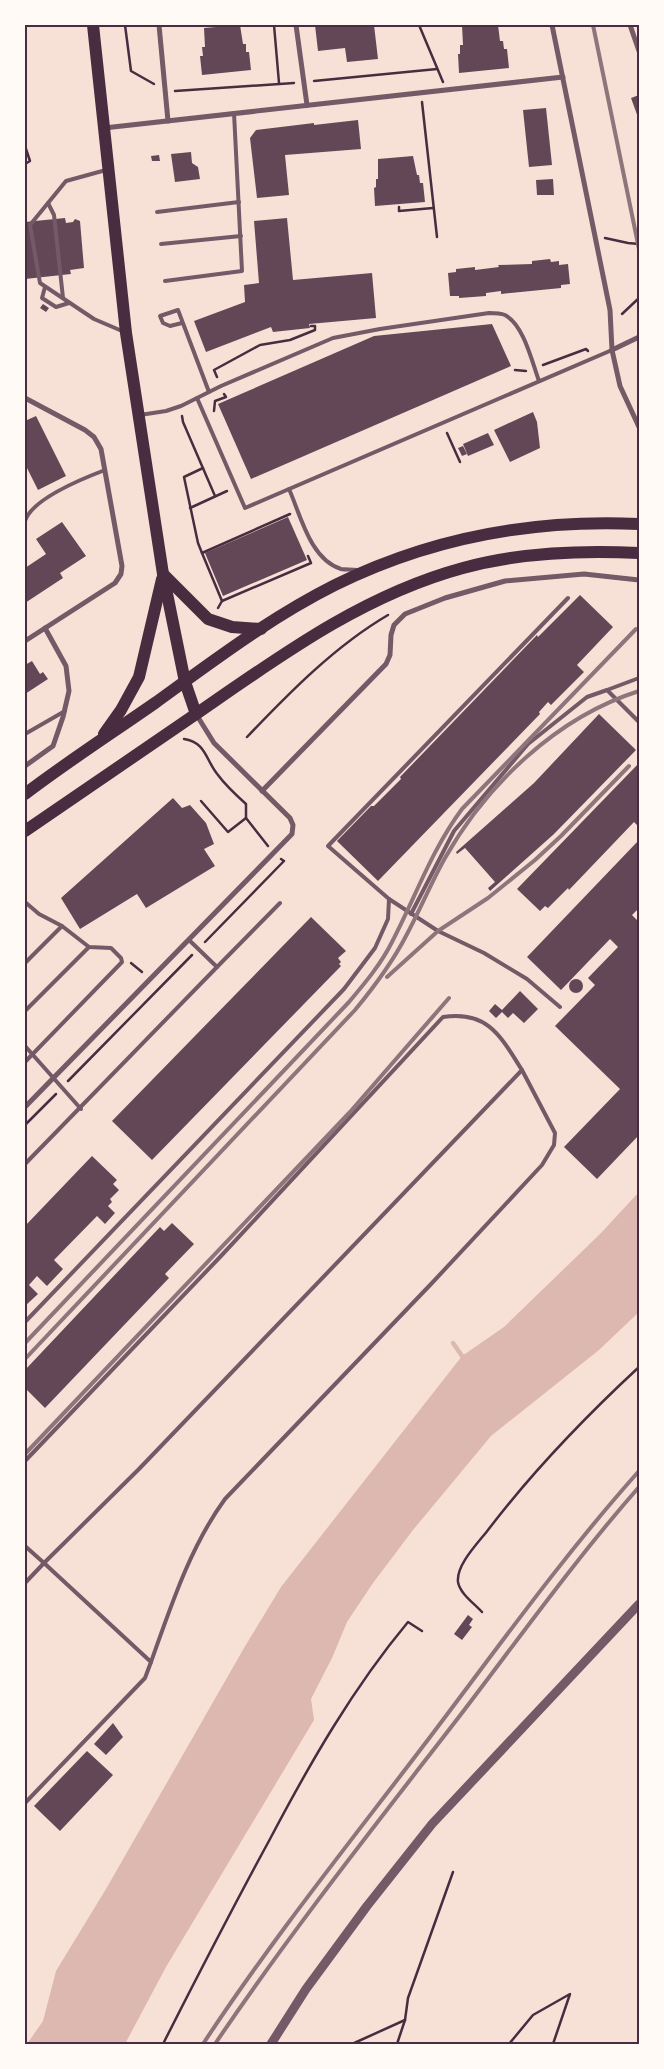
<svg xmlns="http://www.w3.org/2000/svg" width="664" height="2069" font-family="'Varela Round',sans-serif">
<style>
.water{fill:#dcb8b0}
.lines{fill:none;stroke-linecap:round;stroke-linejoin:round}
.stream{stroke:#dcb8b0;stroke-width:4.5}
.building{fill:#644757}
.path{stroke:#4a2c40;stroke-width:2.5}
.service{stroke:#755966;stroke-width:4}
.minor{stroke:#755966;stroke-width:5}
.tertiary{stroke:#755966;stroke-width:9}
.primary{stroke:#4a2c40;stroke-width:12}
.rail{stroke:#8f747c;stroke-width:4}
.neatline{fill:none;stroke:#4a2c40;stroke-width:2}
</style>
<rect width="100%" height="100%" fill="#f7e1d7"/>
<path class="water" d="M639,1192V1312L599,1350L491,1436L413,1530L373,1583L347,1622L332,1658L311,1699L314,1720L166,1967L125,2044H27L43,2021L56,1971L106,1889L244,1648L281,1587L462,1356L504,1327L601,1233Z"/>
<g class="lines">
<path class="stream" d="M453,1343L462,1356L467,1359"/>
</g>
<g class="building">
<path d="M240,25L243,44H246V52H249L251,70L202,75L200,56H203L202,47H205L204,28Z"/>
<path d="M315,25H374L378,59L347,62L345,48L318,51Z"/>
<path d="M462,25H498L500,41H503L504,49H507L509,68L459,73L458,54H460V45H463Z"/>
<path d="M639,95V120L631,98Z"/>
<path d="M546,108L552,165L529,167L523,110Z"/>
<path d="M358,120L361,149L285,155L289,195L257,198L250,138L256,130L314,123V125Z"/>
<path d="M191,152L192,163L198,167L200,179L175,182L171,154Z"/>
<path d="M159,155L160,161H152L151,156Z"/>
<path d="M413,156L417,175H419L420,183H423L425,202L375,206L374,188L376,187V179H378V159Z"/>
<path d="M553,179L554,195H537L536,180Z"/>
<path d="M65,218L66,223L73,222L75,219L80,221L84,268L70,270L71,274L25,279V222Z"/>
<path d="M287,218L293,280L372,273L376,318L309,324L310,328L273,332L271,327L206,352L194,321L245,302L244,285L259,283L254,221Z"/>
<path d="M550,259L551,262L559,261V265L568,264L570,284L561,285V288L501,294V291L486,293V296L459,298V296H450L448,273L456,272V269L475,267V270L499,267L498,265L532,264V261Z"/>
<path d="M43,304L49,308L46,312L40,308Z"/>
<path d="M492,324L511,366L251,479L218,404L374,336Z"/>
<path d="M533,412L537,422L540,448L510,462L494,430Z"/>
<path d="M36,416L66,476L38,490L25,464V421Z"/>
<path d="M488,433L494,445L468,456L463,444Z"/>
<path d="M463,446L467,454L462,456L458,448Z"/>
<path d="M288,517L307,560L223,596L205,553Z"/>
<path d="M62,522L86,556L60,573L63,578L25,603V568L46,554L36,539Z"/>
<path d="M580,595L613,627L577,665L584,672L551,705L548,702L539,712L540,714L378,881L337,841L371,806H374L401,779L400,777L537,635L538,637Z"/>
<path d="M32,661L40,674L43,672L48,679L25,694V665Z"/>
<path d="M599,714L636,750L554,834L490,891L488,888L495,882L465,848L457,854L456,852L534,783Z"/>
<path d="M639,763V827L634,822L569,890L568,888L548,908L545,906L540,911L517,889Z"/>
<path d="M173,798L182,808L190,805L206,823L214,844L204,849L215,866L146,908L137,894L80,929L61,898Z"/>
<path d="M639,840V908L632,915L639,922V1135L597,1179L564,1147L620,1089L555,1026L595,985L588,978L618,947L610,939L561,990L527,957Z"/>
<path d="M311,917L346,951L338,958L341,962L339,964L341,966L152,1160L112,1121Z"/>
<circle cx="576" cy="986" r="7"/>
<path d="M520,991L538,1009L524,1023L513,1013L508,1018L502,1012L496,1018L489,1011L495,1004L502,1010Z"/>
<path d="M92,1156L117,1180L113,1184L119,1190L110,1199L112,1202L108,1206L115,1213L105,1224L97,1216L54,1260L63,1269L47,1286L37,1276L29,1285L38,1294L25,1306V1226Z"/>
<path d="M172,1223L194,1244L165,1274L169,1278L45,1408L25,1388V1370L160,1227L164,1231Z"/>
<path d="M468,1615L473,1619L469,1625L472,1627L462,1640L454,1634Z"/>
<path d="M113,1723L123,1737L106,1755L94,1744Z"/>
<path d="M87,1751L113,1775L60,1831L34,1806Z"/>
</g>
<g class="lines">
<g class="path">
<path d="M125,25L131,71L154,84"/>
<path d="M274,25L279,83"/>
<path d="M419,25L443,82"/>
<path d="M314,81L437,69"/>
<path d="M175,91L294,83"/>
<path d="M422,102L437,237"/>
<path d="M25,146L30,161L25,164"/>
<path d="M399,207V211L433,208"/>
<path d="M605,238L628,243L639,244"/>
<path d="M622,314L639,298"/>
<path d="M543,365L586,349L588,351"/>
<path d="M515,370L526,371"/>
<path d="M217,377L214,370L260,345L290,340L315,330V326H311"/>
<path d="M214,411L215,401L226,397L224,394"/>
<path d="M182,416L183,422L215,496"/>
<path d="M447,433L460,462"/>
<path d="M190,508L227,491"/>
<path d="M202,553L198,543L184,477L203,468"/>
<path d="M222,601L311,563L308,556"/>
<path d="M218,608L222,601L202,553L290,514"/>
<path d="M247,737C289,693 335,646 388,615"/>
<path d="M184,739C206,742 206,761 218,775C226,786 236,795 246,804V818L268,846"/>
<path d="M201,801L228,832L246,818"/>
<path d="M205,942L284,861L281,859"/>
<path d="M131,963L142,972"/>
<path d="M68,1081L192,955"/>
<path d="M25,1125L56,1094"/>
<path d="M482,1612C475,1604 460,1594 458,1582C456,1565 478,1543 488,1530C533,1471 584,1418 639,1367"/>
<path d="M163,2044C198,1975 233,1907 270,1839C310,1763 353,1688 408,1622L422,1631"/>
<path d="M352,2044L405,2020"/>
<path d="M397,2044L405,2020L408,1998L453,1872"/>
<path d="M509,2044L533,2015L570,1994L553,2044"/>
</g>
<g class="service">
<path d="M106,170L66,181L30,225L40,283L94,319L122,331"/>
<path d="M48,203L54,215L63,298"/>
<path d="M157,212L239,202"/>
<path d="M161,244L241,236"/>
<path d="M165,281L242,271L234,113"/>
<path d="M45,287L42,298L56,307L69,303"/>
<path d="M182,323L170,326L163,323L160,316L178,310L209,392"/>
<path d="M197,398L245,508L612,350"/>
<path d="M140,415L166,411L181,406L221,386L333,338L380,329L489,313C494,313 500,313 505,315C524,325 532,362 539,381"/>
<path d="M289,489C301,516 310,559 341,569C346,570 352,569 357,570"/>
<path d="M25,521C32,499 84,478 105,470"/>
<path d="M607,690L639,678"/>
<path d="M25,734L65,711"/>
<path d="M389,899L438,931L484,953L527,979L560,1007"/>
<path d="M25,902L39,914L62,926"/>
<path d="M411,914L454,831L528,744L587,697L607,690L639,722"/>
<path d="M189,940L217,967L280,903"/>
<path d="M25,963L62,926L89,947L111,948L121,958L122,962L25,1062"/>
<path d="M25,1011L89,947"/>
<path d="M25,1046L81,1109"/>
<path d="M25,1164L217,967"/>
<path d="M25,1322L344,989L375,948L388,919L389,899L328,846L568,598"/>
<path d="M25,1461L221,1256L443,1017C488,1010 501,1037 522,1070L139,1469L44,1563L151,1662L145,1678L25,1803"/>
<path d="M25,1546L44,1563L25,1583"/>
<path d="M151,1662C171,1606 190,1547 225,1499L432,1283L542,1165L554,1145L555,1133L522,1070"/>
</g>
<g class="minor">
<path d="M159,25L168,121"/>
<path d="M296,25L307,105"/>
<path d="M552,25L610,310L612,350L620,386L639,427"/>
<path d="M630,25L639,51"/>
<path d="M104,128L563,77"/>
<path d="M612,350L639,337"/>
<path d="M25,398L85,430L94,437L101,449L122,566L121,574L115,583L25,641"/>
<path d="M25,766L53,746L63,717L69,691L66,666L45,628"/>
<path d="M262,791L386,664L390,655L391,635L394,625L405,614L445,598L505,581L584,574L639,580"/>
<path d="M25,1107L292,834L293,825L290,818L214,743L196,714"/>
</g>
<path class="tertiary" d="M271,2044L306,1989L367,1906L432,1824L639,1604"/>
<g class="primary">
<path d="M93,25L126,333L163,574L185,682L196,714"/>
<path d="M163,574L208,619L232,627L261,629"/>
<path d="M104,734L121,710L139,677L162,579"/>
<path d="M25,794C67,762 112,733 155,703C213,661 271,617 335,585C432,537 532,519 639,524"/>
<path d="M25,831C82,792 139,753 196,714C280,656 363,595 463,568C521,552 580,550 639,553"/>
</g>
<g class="rail">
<path d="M593,25L639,249"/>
<path d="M387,977L438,931L488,898L535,860L561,836L629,766"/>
<path d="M25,1343L349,1002C365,983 381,964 392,942C416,896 431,851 462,809L636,629"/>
<path d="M25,1359L355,1010C374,987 392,963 406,936C420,910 431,883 445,858C487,784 557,717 639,691"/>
<path d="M25,1454L350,1112L449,998"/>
<path d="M203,2044C272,1939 351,1841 427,1741C496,1650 563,1556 639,1471"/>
<path d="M215,2044C290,1933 373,1828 455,1722C515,1644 573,1562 639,1487"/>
</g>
</g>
<rect width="664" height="2069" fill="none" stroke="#fffaf5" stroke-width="52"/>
<rect x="26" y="26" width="612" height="2017" class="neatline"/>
</svg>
